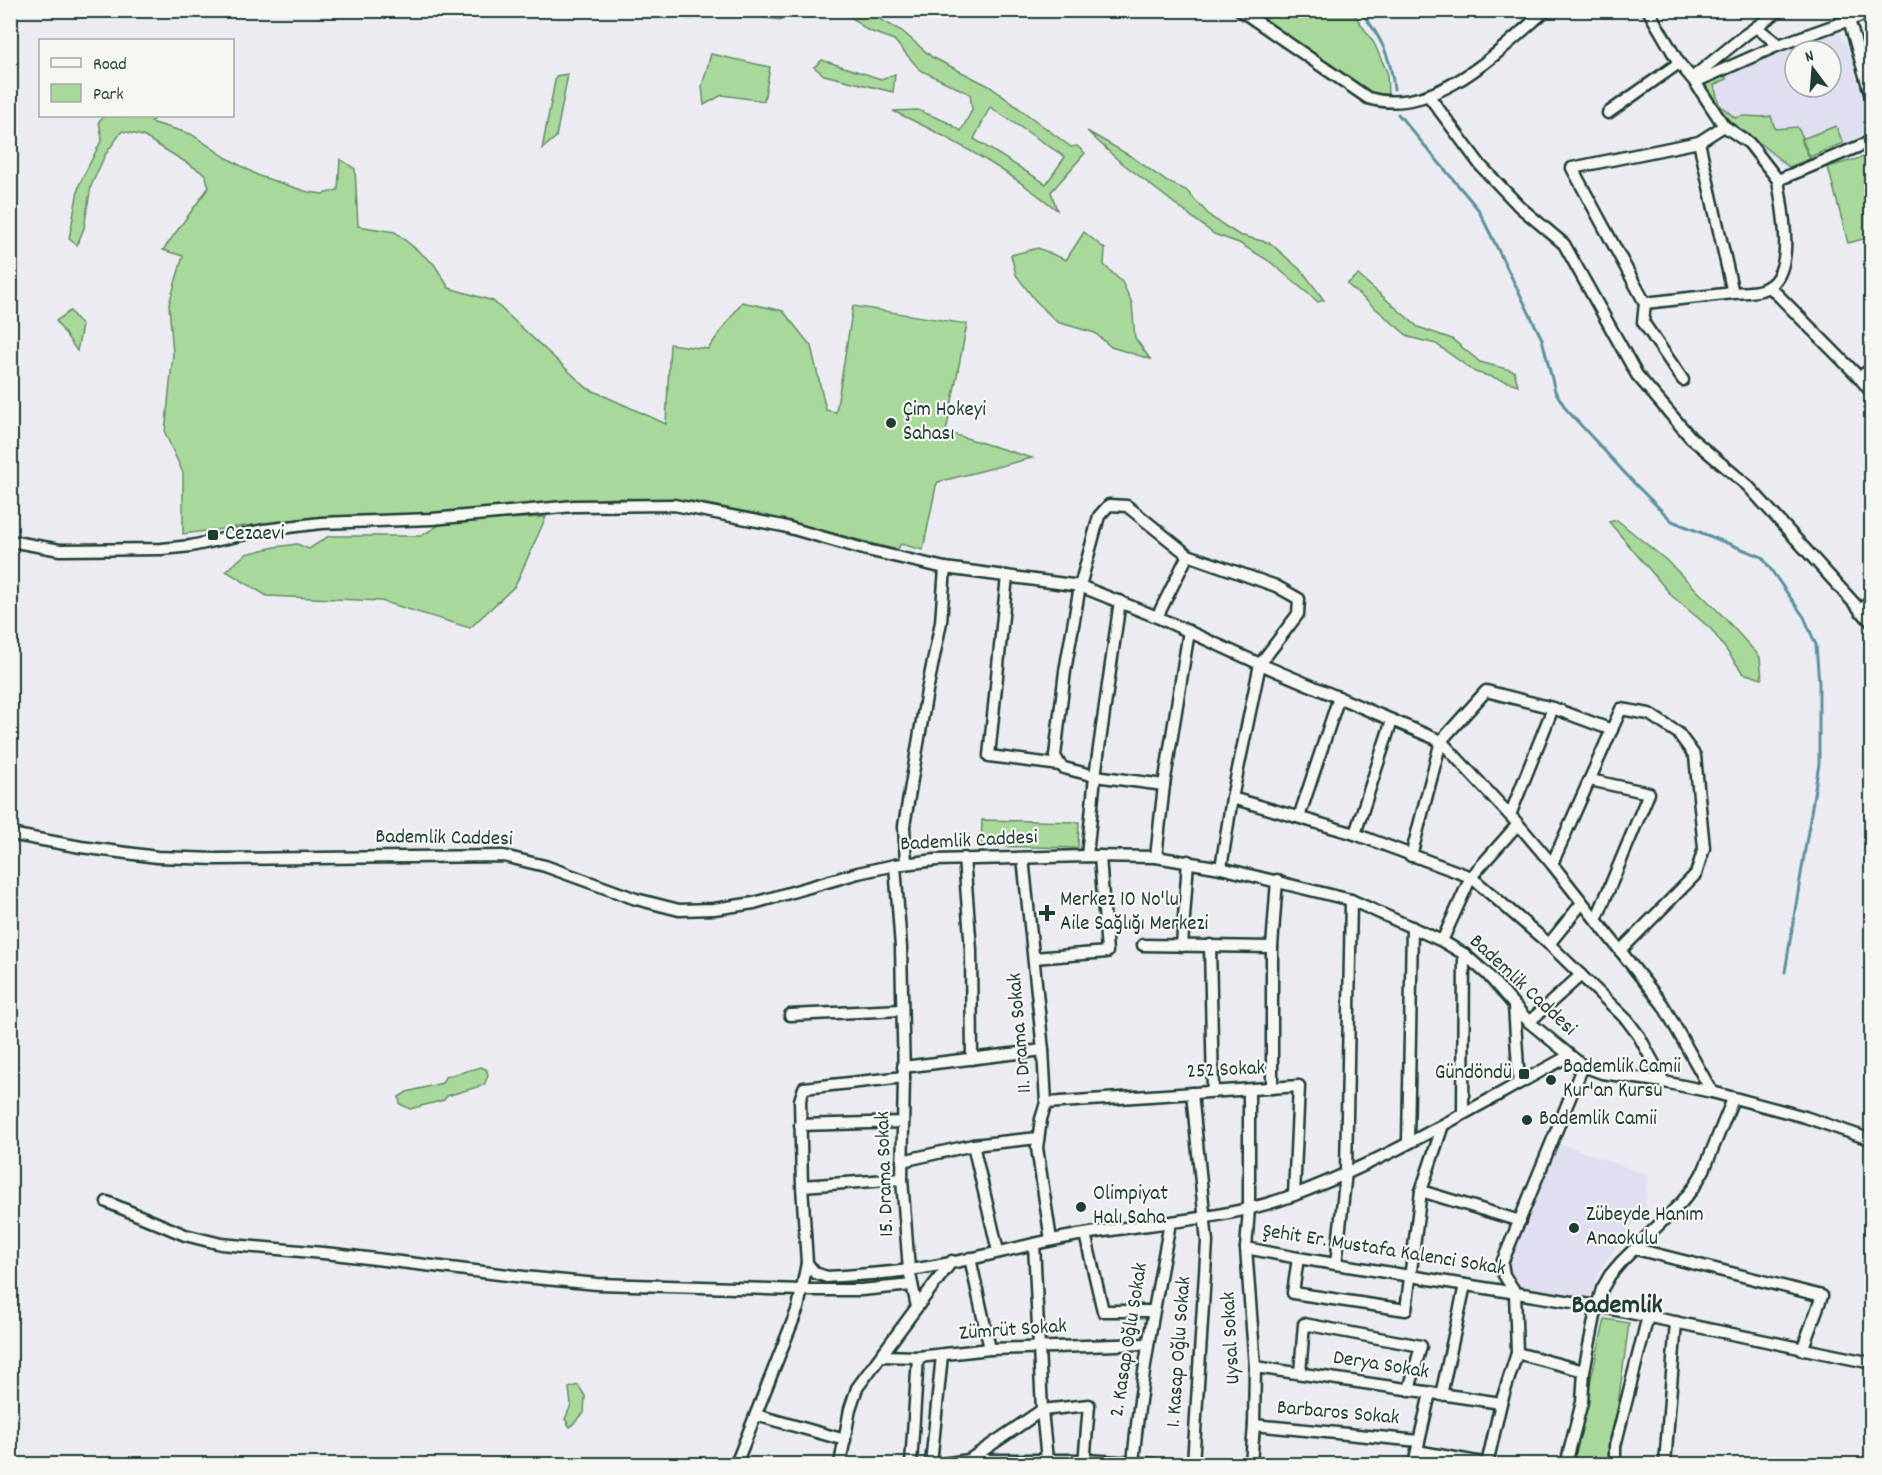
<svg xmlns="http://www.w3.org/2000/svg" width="1882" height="1475" font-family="Dekko,sans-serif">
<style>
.built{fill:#e0def1;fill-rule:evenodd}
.green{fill:#a8d99a;stroke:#648b67;stroke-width:1.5;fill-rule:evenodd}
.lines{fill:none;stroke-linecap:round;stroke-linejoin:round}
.stream{stroke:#5c919e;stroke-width:3}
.minor-casing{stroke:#1f3d34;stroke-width:15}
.minor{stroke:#f6f6f2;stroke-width:10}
.poi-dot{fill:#1f3d34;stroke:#f6f6f2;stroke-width:2}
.labels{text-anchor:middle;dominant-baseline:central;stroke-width:4.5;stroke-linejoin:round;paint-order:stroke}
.poi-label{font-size:21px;fill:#1f3d34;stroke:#f6f6f2;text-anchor:start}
.street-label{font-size:21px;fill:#1f3d34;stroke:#f6f6f2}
.district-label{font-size:27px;font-weight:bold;fill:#1f3d34;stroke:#f6f6f2}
</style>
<rect width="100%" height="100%" fill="#ecebf2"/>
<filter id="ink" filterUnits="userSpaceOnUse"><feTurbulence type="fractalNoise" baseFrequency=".0167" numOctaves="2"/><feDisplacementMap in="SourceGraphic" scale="12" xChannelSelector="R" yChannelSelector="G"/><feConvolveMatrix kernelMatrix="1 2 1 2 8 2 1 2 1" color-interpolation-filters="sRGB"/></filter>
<g filter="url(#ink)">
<g class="built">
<path d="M1837,28L1846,44L1852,60L1867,113L1866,121L1861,136L1789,171L1760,147L1735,131L1733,125L1718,111L1703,87L1702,80ZM1795,51H1831V87H1795Z"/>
<path d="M1553,1141L1647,1175L1645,1209L1600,1270L1588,1305L1515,1292L1504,1275L1520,1221Z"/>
</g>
<g class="green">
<path d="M622,11H783L781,20L730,13L691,19Z"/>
<path d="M844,11H864L902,31L932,57L989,86L1071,147L1077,146L1085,153L1051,192L1057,210C1007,169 951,138 893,111L918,110L947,122L961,131L972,110L970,94L920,70L894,40L867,30ZM990,107L1065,157L1046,184L974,139Z"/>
<path d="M1247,11H1352L1374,43L1387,72L1388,97L1372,95Z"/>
<path d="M711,54L770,67L764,101L722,95L704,105L702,86Z"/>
<path d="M822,60L881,79L895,74L893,92L824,75L814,67Z"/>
<path d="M568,74L556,137L542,149L556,76Z"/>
<path d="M1724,75L1727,79L1714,85L1719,104L1735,118C1746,113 1758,119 1771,116L1775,129L1797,127L1803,137L1801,140L1810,159L1789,167L1762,145L1736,130C1732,118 1719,114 1712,104C1708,99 1704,87 1703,81Z"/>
<path d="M105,116H156L151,122L191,134L227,158L259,176L308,192L323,194L338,190L340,159L355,169L358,226L395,232L434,264L449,288L493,301L587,388L666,424L670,344L708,349L742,302L783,311L811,346L826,410L836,412L853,306L967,324L946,432L1032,458L938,482L936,486L923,550L901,544L897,550L768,516L692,501L615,498L454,513L300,519L183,534V473L165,433L173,354L169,304L183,256L163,250L209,187L205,174L143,136L122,131L105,155L91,186L84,228L77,245L69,239L79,185L102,139L99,121Z"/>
<path d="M1836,126L1843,143L1810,157L1802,139Z"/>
<path d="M1087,131L1132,157L1166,181L1186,190L1211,217L1239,235L1270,243L1303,272L1324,300L1318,302L1269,261L1239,243L1214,234L1117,159Z"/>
<path d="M1871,155V237L1848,243L1828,167Z"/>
<path d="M1084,232L1105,249L1104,265L1122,282L1132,303L1135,338L1150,359L1111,347L1095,333L1057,322L1035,300L1016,275L1011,255L1038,248L1066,260Z"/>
<path d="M1358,275L1418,327L1452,339L1480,362L1514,371L1518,385L1475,372L1436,344L1409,337L1347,284Z"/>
<path d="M70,311L82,326L77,351L56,321Z"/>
<path d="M546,517L515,586L470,628L381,601L267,596L226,571L246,554L275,547L297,544L309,549L329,536H421L444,522Z"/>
<path d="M1617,520L1666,560L1721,614L1760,657L1762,679L1743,673L1711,629L1672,596L1609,522Z"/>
<path d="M982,820L1079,822L1078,848L981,846Z"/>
<path d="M481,1067L487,1070L488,1076L484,1085L447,1096L444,1100L410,1109L400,1104L399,1097L407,1092L442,1083L445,1077Z"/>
<path d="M1605,1319L1629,1323L1610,1464H1571Z"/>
<path d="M578,1385L585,1396L584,1413L570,1427L565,1419L571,1405L569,1388Z"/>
</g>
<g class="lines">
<g class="stream">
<path d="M1360,10C1380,36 1391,56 1394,89"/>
<path d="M1398,114L1478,209L1542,339L1555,391L1566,409L1635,484L1672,521L1762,557L1804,617L1816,645L1819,683V764L1785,972"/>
</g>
<g class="minor-casing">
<g id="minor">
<path d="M1240,10L1368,98C1435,118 1499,51 1546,10"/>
<path d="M1648,10L1679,63L1695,82L1724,126L1749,143L1778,180L1872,141"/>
<path d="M1848,10L1849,20L1872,100"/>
<path d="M1756,27L1779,45"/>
<path d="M1692,78L1745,35L1780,10"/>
<path d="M1695,82L1779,45L1872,12"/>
<path d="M1428,95L1481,166L1520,207L1564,244L1637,375L1691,438L1748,486L1872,623"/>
<path d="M1608,113L1679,63"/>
<path d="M1724,126L1699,142L1572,168L1645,303L1733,293"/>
<path d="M1699,142L1733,293C1741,292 1752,293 1761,290C1799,279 1782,209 1778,180"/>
<path d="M1769,286L1859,377L1872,393"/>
<path d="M1645,303L1643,322L1683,380"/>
<path d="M1859,377L1872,369"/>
<path d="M10,541L60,550L162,549L191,546L264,530L321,523L432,519L574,506L674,505L783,526L867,550L945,568L1080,586L1157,617L1260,664L1441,741L1518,824L1552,864L1663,1005L1712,1092"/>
<path d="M1007,576L989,756L1060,765"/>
<path d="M1860,611L1872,600"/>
<path d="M1157,617L1188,555"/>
<path d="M1590,780L1649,793L1596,920"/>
<path d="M1164,785L1095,776L1064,768L1060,765L1055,756L1065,671L1080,586L1099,516L1109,505L1127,506L1188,555L1276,586L1299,599L1298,614L1260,664L1232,798L1221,868"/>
<path d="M1232,798L1355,834L1471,877L1549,944L1627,1020L1639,1036L1664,1082"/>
<path d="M1510,815L1553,708"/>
<path d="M1299,817L1339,697"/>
<path d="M10,834L81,847L157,857L216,859L504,856L545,866L636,899L679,910L714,909L754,903L858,873L895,865L936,860L1087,856L1156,857L1221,868L1351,900L1442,941L1464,954L1487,974L1529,1022L1583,1066L1602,1073L1664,1082L1712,1092L1805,1117L1872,1140"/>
<path d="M1355,834L1392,720"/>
<path d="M1087,856L1095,776L1120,601"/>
<path d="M1411,856L1441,741L1486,691L1553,708L1612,730"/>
<path d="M1156,857L1164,785L1189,631"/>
<path d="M964,858L971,950L972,1059"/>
<path d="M1023,858L1043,1050L1046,1103L1041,1119L1037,1148L1051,1240"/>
<path d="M906,863L904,826L927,691L941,622L945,568"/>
<path d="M1552,864L1621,709L1649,714L1678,733L1695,756L1704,848L1696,874L1620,951"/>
<path d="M1442,941L1471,877L1518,824"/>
<path d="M1549,944L1582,903"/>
<path d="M1143,945L1272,947"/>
<path d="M1210,945L1213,1091"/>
<path d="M1182,946L1188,861"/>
<path d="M1034,958L1107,952L1100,856"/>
<path d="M1514,1006L1519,1083"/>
<path d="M790,1015L902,1010"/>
<path d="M1529,1022L1581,975"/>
<path d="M903,1067L1043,1050"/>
<path d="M1272,1088V947L1277,880"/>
<path d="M1249,1090V1209L1246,1248L1255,1367L1254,1425L1251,1464"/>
<path d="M1192,1093L1207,1242L1193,1464"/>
<path d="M1046,1103L1299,1086L1294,1195"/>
<path d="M1463,1114L1464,954"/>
<path d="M800,1125L903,1122"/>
<path d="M1408,1142L1412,927"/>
<path d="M973,1145L998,1251"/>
<path d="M902,1161L973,1145L1038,1138"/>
<path d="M902,1179L802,1186L800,1100L804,1088L904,1077"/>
<path d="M802,1186L807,1263L815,1273L827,1277C854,1275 881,1274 908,1270C968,1263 1026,1243 1085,1234C1156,1222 1227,1220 1294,1195C1390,1159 1479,1104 1569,1056"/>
<path d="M1421,1191L1520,1221"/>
<path d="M107,1202L185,1235L221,1244L334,1254L524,1277L597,1284L802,1290H861L912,1285"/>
<path d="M1085,1234L1103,1311H1153"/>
<path d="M1034,1244L1042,1410L1047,1460"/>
<path d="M1246,1248L1298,1258L1597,1306L1872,1363"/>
<path d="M1636,1249L1822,1296L1802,1350"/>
<path d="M970,1258L990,1349"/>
<path d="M1298,1258L1293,1293L1406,1310L1421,1191L1443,1125"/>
<path d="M1336,1264L1346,1172L1351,900"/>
<path d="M1515,1292L1504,1275L1502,1263L1583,1066"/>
<path d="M917,1307L952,1261"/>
<path d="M1517,1353L1584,1371"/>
<path d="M882,1356L918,1357L990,1349L1147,1344"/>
<path d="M1255,1367L1501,1403"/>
<path d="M1300,1373L1304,1324L1421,1346L1409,1390"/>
<path d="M1441,1395L1465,1285"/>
<path d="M756,1415L845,1440"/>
<path d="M1254,1425L1419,1441"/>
<path d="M1417,1451L1488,1464"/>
<path d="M969,1460L1042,1410L1089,1405L1084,1464"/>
<path d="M736,1464L798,1308L807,1263"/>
<path d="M840,1464L850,1409L857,1388L917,1307L909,1270L902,1179L904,1077L901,948L895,865"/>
<path d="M911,1464L918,1357"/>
<path d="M931,1464L942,1355"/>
<path d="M942,1464L969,1460H1085L1153,1464"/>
<path d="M1133,1464C1140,1383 1155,1303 1170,1223"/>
<path d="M1414,1464L1430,1393"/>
<path d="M1487,1464L1501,1403L1517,1353L1515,1292"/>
<path d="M1566,1464L1582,1402L1584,1371L1597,1306L1602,1289L1610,1275L1622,1261L1682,1202L1694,1187L1704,1170L1733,1099"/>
<path d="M1615,1464V1446L1648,1316"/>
<path d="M1665,1464L1676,1322"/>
</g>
</g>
<use href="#minor" class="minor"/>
</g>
</g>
<g class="poi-dot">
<circle cx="891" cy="423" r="6"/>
<rect x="207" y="529" width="12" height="12" rx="3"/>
<path d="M1044 904h6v6h6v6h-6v6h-6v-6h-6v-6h6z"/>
<rect x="1518" y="1068" width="12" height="12" rx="3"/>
<circle cx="1551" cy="1080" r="6"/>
<circle cx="1527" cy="1120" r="6"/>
<circle cx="1081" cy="1207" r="6"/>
<circle cx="1574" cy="1228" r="6"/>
</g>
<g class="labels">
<g class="poi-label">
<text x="903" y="411">Çim Hokeyi<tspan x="903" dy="24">Sahası</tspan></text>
<text x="225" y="535">Cezaevi</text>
<text x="1060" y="901">Merkez 10 No'lu<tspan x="1060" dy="24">Aile Sağlığı Merkezi</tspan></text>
<text x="1563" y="1068">Bademlik Camii<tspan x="1563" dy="24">Kur'an Kursu</tspan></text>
<text x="1512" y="1074" text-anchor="end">Gündöndü</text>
<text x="1539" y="1120">Bademlik Camii</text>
<text x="1093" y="1195">Olimpiyat<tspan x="1093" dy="24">Halı Saha</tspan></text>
<text x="1586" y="1216">Zübeyde Hanım<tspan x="1586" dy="24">Anaokulu</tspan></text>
</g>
<g class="street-label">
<text transform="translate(444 839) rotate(1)">Bademlik Caddesi</text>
<text transform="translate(969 842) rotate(-3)">Bademlik Caddesi</text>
<text transform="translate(1522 986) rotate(43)">Bademlik Caddesi</text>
<text transform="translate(1021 1033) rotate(-95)">11. Drama Sokak</text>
<text transform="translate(1226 1071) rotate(-3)">252 Sokak</text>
<text transform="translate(886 1174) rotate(-92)">15. Drama Sokak</text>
<text transform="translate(1384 1251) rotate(9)">Şehit Er. Mustafa Kalenci Sokak</text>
<text transform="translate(1013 1331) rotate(-4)">Zümrüt Sokak</text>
<text transform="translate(1232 1338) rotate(-93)">Uysal Sokak</text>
<text transform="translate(1130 1340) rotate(-81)">2. Kasap Oğlu Sokak</text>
<text transform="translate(1180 1352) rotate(-86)">1. Kasap Oğlu Sokak</text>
<text transform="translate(1381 1366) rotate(9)">Derya Sokak</text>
<text transform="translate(1338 1414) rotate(5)">Barbaros Sokak</text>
</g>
<g class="district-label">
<text x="1617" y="1306">Bademlik</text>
</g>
</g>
<rect width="1882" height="1475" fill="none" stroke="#f6f6f2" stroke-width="36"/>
<rect x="18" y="18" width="1846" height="1439" fill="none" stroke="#1f3d34" stroke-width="2" filter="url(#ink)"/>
<rect x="39" y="39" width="195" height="78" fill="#f6f6f2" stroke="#a0aca6" stroke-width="1.5"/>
<rect x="51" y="58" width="30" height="9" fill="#f6f6f2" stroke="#a0aca6" stroke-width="1.5"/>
<text x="93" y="69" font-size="18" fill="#1f3d34">Road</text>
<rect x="51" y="84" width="30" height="18" fill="#a8d99a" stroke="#a0aca6" stroke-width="1.5"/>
<text x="93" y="99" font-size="18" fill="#1f3d34">Park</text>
<g transform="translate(1813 69) rotate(344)"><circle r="28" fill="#f6f6f2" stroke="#a0aca6" stroke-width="1.5"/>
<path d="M0-4.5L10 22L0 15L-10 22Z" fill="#1f3d34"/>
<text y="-9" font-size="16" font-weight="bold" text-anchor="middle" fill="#1f3d34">N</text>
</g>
</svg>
